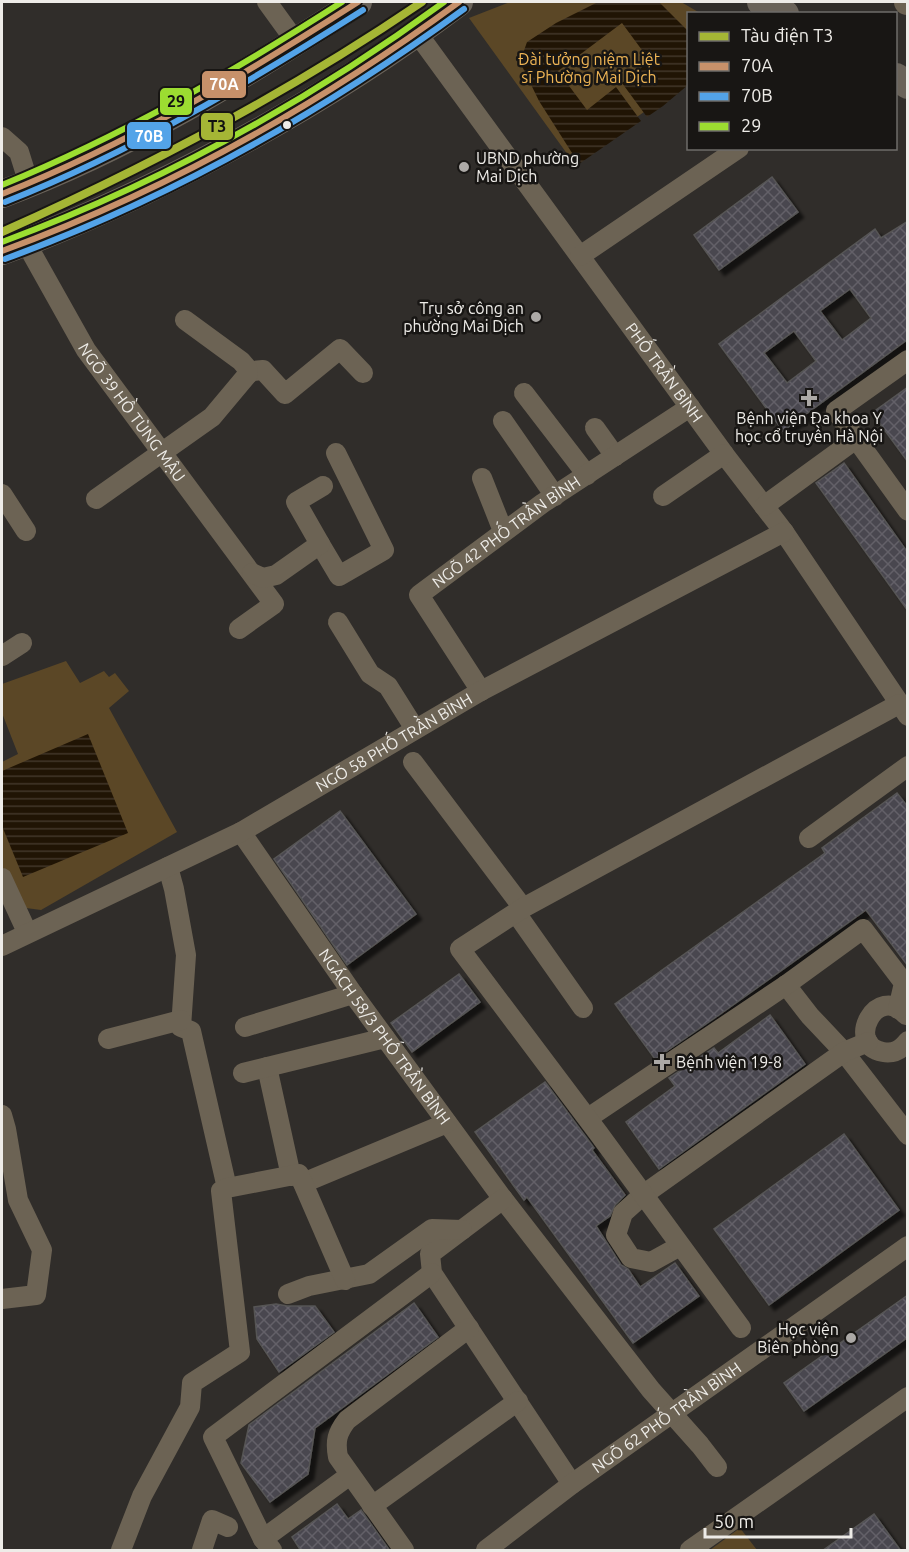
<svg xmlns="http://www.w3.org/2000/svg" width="909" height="1552" font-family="Ubuntu,sans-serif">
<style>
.park{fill:#5b4726}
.water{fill:url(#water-rules)}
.building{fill:url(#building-cross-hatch);stroke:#565555;stroke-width:1.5;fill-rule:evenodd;filter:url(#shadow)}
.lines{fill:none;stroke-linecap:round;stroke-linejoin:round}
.minor{stroke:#6c6354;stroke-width:20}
.major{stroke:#6c6252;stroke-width:26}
.highway{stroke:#6a635a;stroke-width:28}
.bus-1-casing{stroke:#181614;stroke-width:10}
.bus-2-casing{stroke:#181614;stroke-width:10}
.bus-3-casing{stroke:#181614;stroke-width:10}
.bus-1{stroke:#c7916a;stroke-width:6}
.bus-2{stroke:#53a3e8;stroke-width:6}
.bus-3{stroke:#9cdd31;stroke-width:6}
.metro-1-casing{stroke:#181614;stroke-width:12}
.metro-1{stroke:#a5b635;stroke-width:8}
.bus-dot{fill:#eeece8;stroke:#181614;stroke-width:2}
.poi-dot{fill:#aca9a6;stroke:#181614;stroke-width:2}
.labels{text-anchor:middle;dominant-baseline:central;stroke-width:5;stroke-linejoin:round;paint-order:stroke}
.park-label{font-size:16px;fill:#efb555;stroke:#181614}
.poi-label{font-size:16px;fill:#eeece8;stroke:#181614;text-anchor:start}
.street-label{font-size:16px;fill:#eeece8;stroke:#181614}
.line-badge{stroke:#181614;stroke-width:2}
.badge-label{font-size:16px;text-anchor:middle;font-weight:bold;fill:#fff}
.pale-badge-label{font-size:16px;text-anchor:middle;font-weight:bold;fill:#111}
</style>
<defs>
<pattern id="water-rules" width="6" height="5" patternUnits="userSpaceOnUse" patternTransform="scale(1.5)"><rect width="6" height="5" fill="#201404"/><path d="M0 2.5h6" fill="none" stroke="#413629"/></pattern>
<pattern id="building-cross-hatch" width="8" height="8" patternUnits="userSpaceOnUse" patternTransform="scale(1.5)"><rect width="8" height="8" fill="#49464f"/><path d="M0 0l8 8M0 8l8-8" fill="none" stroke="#646168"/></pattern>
<filter id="shadow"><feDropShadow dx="5.5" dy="5.5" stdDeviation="1.5" flood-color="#0009"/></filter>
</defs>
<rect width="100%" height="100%" fill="#302d2a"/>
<g class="park">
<path d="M510,2H681L700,13L688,14V81L573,162L469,18Z"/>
<path d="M66,661L80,683L104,671L109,677L115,673L129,691L109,708L177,832L41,910L11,906L2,885V762L18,754L2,713V684Z"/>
<path d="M740,1528L757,1550H710Z"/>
</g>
<g class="water">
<path d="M598,2L660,3L688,31V85L663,106L647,117L622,83L650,61L622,23L558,71L587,110L616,87L641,121L579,164L539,101L520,62L527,42L556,23Z"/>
<path d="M88,734L128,833L23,877L2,826V771Z"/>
</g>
<g class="building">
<path d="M772,177L798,212L719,270L694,235Z"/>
<path d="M908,221V339L783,431L719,344L875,229L881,238ZM850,289L871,318L842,340L820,311ZM794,331L816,361L787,383L764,353Z"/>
<path d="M908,387V462L872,413Z"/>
<path d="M844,463L908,553V611L816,483Z"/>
<path d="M897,793L908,807V966L866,910L719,1015L655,1059L615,1004L825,853L822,848Z"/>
<path d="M340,811L416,914L347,965L274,859Z"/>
<path d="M459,974L480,1002L412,1052L391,1023Z"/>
<path d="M770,1015L805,1064L659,1169L626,1122L675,1086L669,1078L714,1048L718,1053Z"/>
<path d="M545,1082L594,1148L592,1150L625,1195L615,1205L610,1216L596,1226L621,1265L628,1269L640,1287L675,1263L699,1296L633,1343L527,1197L524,1200L475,1132Z"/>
<path d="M844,1134L899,1210L769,1305L714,1229Z"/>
<path d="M908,1295V1337L804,1411L784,1383Z"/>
<path d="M414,1303L438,1337L315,1428L308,1474L270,1502L241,1463L249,1425Z"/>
<path d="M276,1304L287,1306H315L334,1332L279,1372L257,1339L254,1307Z"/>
<path d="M337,1504L348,1519L361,1510L390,1551H301L292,1537Z"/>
<path d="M874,1514L901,1551H822Z"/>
</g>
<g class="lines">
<g class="minor">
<path d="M267,2L296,42"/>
<path id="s1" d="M417,33L724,454L784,532L908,716"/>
<path d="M2,137L19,152L29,184"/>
<path id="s2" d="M26,243L86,350L274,604L239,629"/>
<path d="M580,256L739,148"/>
<path d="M908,360L836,411L908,511"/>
<path d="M248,374L253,371L263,370L285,394L340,349L363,373"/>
<path d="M524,393L587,475"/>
<path d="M503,421L555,496"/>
<path d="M595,428L615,456"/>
<path d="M482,478L503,531"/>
<path d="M2,494L26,531"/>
<path d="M663,496L724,454"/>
<path d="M96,499L212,417L248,374L247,368L241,361L185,320"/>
<path d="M764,506L856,439"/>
<path d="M320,544L339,576L384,550L336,453"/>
<path d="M252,573L263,578L276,575L320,544L296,502L323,486"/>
<path d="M338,622L370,674L388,686L415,729"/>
<path d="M2,656L22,643"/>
<path id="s3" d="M481,691L419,595L543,503L690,407"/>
<path d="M413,762L523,908"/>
<path id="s4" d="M241,832L353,994L503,1199L651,1390L700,1445L717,1467"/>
<path d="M809,838L908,766"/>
<path d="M168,867L174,889L186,955L181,1027L191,1031L227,1188"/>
<path d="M2,878L27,932"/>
<path d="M516,913L583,1008"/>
<path id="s5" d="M2,946L241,832L481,691L784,532"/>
<path d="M786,985L810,1016L844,1052L908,1135"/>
<path d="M906,1015C877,982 844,1045 883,1052C894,1054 901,1050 908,1041"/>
<path d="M245,1027L353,994"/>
<path d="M108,1039L181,1020"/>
<path d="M267,1067L291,1176"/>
<path d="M243,1073L385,1038"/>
<path d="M2,1115L6,1129L18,1200L42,1250L36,1295L2,1299"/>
<path d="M588,1118L786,985L863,929L904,983L898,1009"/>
<path d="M303,1183L447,1123"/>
<path d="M503,1199L430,1254L432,1273L572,1484"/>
<path d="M680,1246L651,1262L631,1258L616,1235L623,1213L643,1195L844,1052L868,1042"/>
<path d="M288,1294L309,1286L369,1274L432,1229L462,1230"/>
<path d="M741,1328L599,1134L460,949L523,908L899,704"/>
<path d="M372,1506L518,1401"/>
<path d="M263,1539L350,1475"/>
<path d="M121,1550L142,1496L190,1407L192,1383L240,1352L221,1191L227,1188L299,1174L345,1280"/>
<path d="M202,1550L212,1520L228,1527"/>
<path d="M272,1550L263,1539L213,1437L432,1273"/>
<path d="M404,1550L338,1457C335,1441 337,1433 347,1420L469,1328"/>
<path id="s6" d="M486,1550L572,1484L908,1246"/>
<path d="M690,1550L908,1397"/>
</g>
<path class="major" d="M907,2H908"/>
<g class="highway">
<path d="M761,2L785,14"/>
<path d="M896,77L908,85"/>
<path d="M2,194C129,147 245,75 358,2"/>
<path d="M2,251C50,234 97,213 144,191C255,138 361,76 459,2"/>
</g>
<g class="bus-1-casing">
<g id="bus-1">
<path d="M2,194C129,144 244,75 358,2"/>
<path d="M2,251C166,191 319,105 459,2"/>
</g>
</g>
<g class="bus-2-casing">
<g id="bus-2">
<path d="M5,202C132,152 248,83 363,10"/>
<path d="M5,259C169,199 323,112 464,9"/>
</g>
</g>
<g class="bus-3-casing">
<g id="bus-3">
<path d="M2,185C122,136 233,72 342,2"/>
<path d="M2,242C159,184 309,101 444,2"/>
</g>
</g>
<use href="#bus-1" class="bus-1"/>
<use href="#bus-2" class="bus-2"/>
<use href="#bus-3" class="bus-3"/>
<g class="metro-1-casing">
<path id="metro-1" d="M2,232C148,167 290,92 422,2"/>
</g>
<use href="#metro-1" class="metro-1"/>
</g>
<circle class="bus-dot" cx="287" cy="125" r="5"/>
<g class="poi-dot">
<circle cx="464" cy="167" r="6"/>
<circle cx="536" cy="317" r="6"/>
<path d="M806 389h6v6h6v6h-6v6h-6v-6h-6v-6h6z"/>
<path d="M659 1053h6v6h6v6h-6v6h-6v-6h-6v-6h6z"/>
<circle cx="851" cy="1338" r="6"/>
</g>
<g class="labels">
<g class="park-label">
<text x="589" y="59">Đài tưởng niệm Liệt<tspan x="589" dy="18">sĩ Phường Mai Dịch</tspan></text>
</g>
<g class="poi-label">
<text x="476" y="158">UBND phường<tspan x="476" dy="18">Mai Dịch</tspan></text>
<text x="524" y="308" text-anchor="end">Trụ sở công an<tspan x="524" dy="18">phường Mai Dịch</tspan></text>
<text x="809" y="418" text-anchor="middle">Bệnh viện Đa khoa Y<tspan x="809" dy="18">học cổ truyền Hà Nội</tspan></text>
<text x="676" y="1062">Bệnh viện 19-8</text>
<text x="839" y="1329" text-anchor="end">Học viện<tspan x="839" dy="18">Biên phòng</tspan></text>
</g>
<g class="street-label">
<text stroke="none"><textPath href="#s1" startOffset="420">PHỐ TRẦN BÌNH</textPath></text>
<text stroke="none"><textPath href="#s2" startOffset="200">NGÕ 39 HỒ TÙNG MẬU</textPath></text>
<text stroke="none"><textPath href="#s3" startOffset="222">NGÕ 42 PHỐ TRẦN BÌNH</textPath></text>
<text stroke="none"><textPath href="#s5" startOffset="442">NGÕ 58 PHỐ TRẦN BÌNH</textPath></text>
<text stroke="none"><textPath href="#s4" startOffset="250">NGÁCH 58/3 PHỐ TRẦN BÌNH</textPath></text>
<text stroke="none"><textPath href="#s6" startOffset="224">NGÕ 62 PHỐ TRẦN BÌNH</textPath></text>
</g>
</g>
<g class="line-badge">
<rect x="201" y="70" width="46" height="29" rx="6" fill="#c7916a"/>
<rect x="159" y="87" width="34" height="29" rx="6" fill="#9cdd31"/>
<rect x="200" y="112" width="34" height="29" rx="6" fill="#a5b635"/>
<rect x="126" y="121" width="46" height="29" rx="6" fill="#53a3e8"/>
</g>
<g class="badge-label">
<text x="224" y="90">70A</text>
<text x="149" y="142">70B</text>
</g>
<g class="pale-badge-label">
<text x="176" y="107">29</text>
<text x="217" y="132">T3</text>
</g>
<rect width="909" height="1552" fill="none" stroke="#eeece8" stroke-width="6"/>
<rect x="687" y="12" width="210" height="138" fill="#181614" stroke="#6e6c69" stroke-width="1.5"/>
<rect x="699" y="32" width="30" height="9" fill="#a5b635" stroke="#6e6c69" stroke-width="1.5"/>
<text x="741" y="42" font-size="18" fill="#eeece8">Tàu điện T3</text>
<rect x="699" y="62" width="30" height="9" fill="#c7916a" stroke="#6e6c69" stroke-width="1.5"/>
<text x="741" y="72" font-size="18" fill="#eeece8">70A</text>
<rect x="699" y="92" width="30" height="9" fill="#53a3e8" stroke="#6e6c69" stroke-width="1.5"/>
<text x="741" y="102" font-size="18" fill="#eeece8">70B</text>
<rect x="699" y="122" width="30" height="9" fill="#9cdd31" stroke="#6e6c69" stroke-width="1.5"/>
<text x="741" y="132" font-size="18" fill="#eeece8">29</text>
<path d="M705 1528v9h146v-9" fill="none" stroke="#eeece8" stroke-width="3"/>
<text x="714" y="1528" font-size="18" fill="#eeece8" stroke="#181614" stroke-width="4.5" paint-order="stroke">50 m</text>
</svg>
